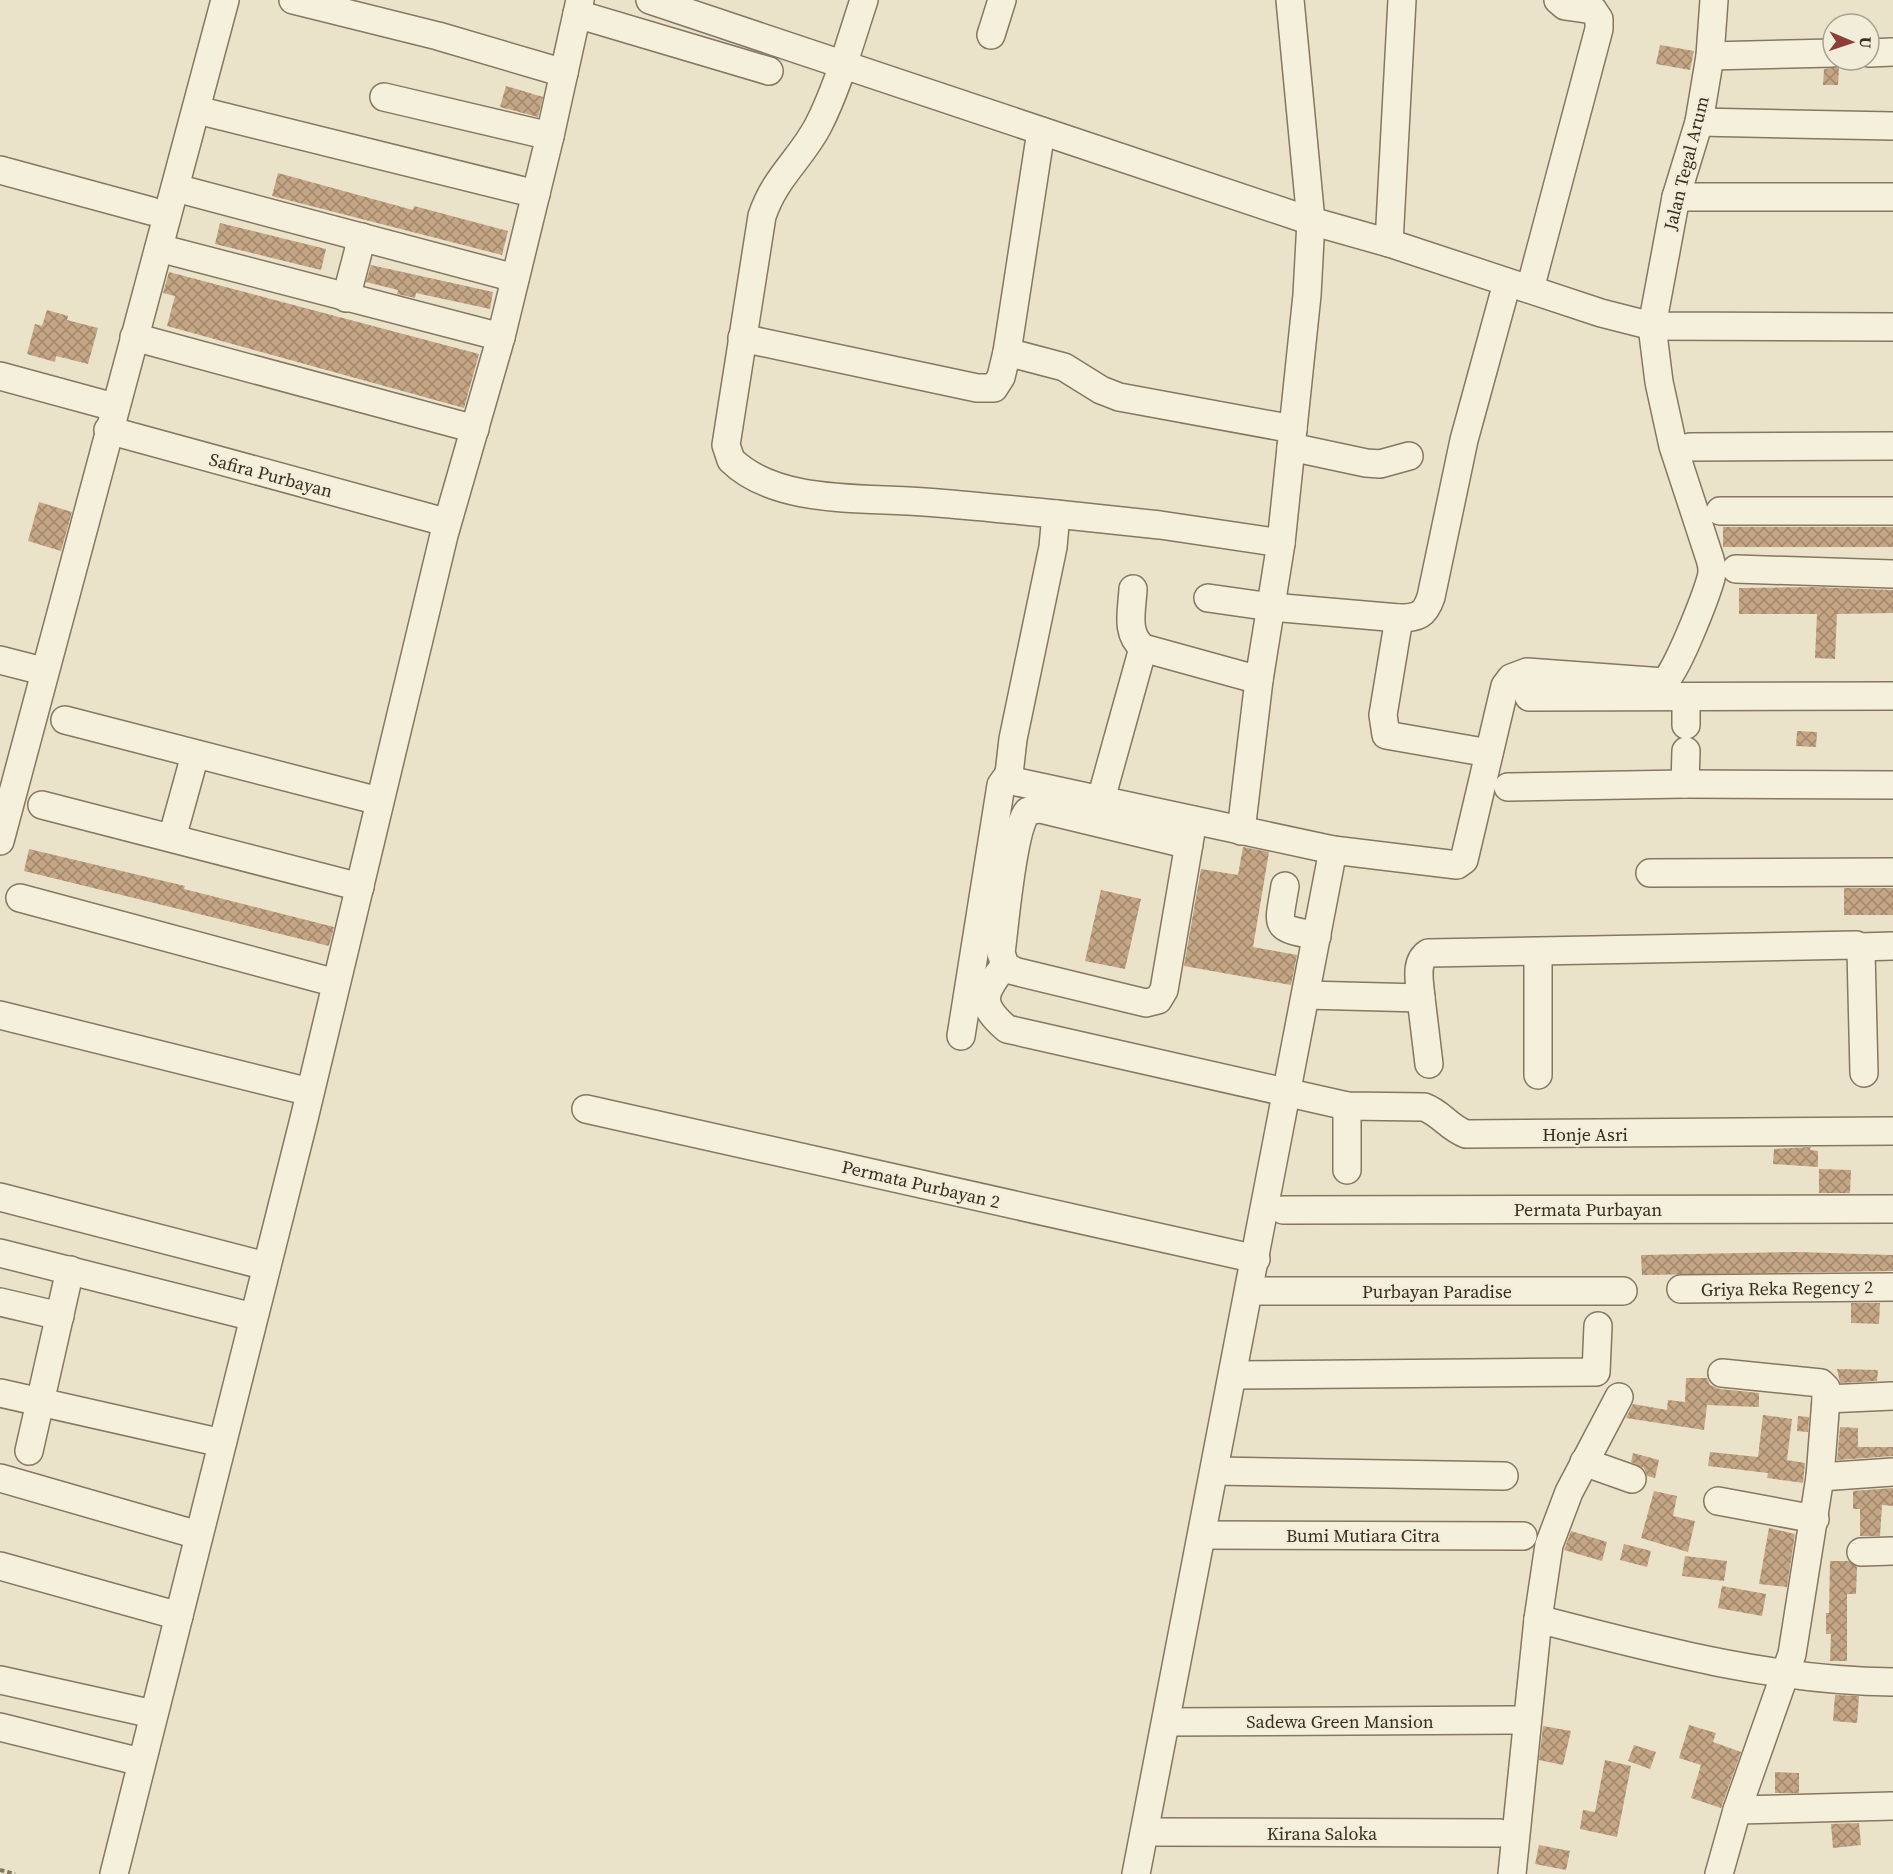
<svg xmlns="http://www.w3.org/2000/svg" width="1893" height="1874" font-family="'Source Serif 4',serif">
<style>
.building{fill:url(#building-cross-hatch)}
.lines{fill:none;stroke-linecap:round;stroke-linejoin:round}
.minor-casing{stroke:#857760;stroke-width:30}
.path{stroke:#857760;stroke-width:4;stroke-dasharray:4.5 3;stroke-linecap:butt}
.minor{stroke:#f5f0dc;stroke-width:27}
.labels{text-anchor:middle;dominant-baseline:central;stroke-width:4.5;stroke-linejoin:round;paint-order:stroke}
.street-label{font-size:18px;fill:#372e22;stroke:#f2edd9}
</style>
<defs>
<pattern id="building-cross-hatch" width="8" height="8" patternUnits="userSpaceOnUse" patternTransform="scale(1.5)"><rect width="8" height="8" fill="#c4a584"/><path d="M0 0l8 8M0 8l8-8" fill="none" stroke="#a0876c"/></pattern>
</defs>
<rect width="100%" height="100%" fill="#eae3ca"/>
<g class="building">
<path d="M1660,45L1694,51L1690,70L1656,64Z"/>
<path d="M1839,67L1838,85H1823L1824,69Z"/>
<path d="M506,86L543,97L538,117L500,107Z"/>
<path d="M278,173L413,210L414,206L508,231L502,255L272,196Z"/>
<path d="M220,223L326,249L321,270L215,244Z"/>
<path d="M371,265L493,292L490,309L416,293L415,298L397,294L398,290L366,282Z"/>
<path d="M169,272L479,354L464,408L167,326L175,296L163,293Z"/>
<path d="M47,310L68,316L67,320L98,328L88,364L56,356L55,362L27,354L35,324L42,326Z"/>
<path d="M39,502L72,512L61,551L28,541Z"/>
<rect x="1723" y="527" width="170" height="20"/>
<path d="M1813,587L1893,590V613L1837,614L1835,659L1815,658L1817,614H1739V588Z"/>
<path d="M1797,731L1817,732L1816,747L1796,746Z"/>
<path d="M1243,847L1269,852L1253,947L1297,955L1291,985L1184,966L1201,869L1238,875Z"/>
<path d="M29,849L185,886L184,889L334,927L329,946L24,871Z"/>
<rect x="1844" y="888" width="49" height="27"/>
<path d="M1101,890L1141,899L1125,969L1085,961Z"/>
<path d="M1811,1147L1810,1150L1818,1151V1167L1773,1164L1774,1149Z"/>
<path d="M1819,1169L1851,1170L1850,1193H1819Z"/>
<path d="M1797,1252L1893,1255V1271L1642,1275L1641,1255Z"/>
<path d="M1851,1303H1880L1879,1324L1851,1323Z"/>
<path d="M1837,1369L1878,1370L1877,1381L1840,1383Z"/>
<path d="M1686,1378H1707L1710,1385L1720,1389L1759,1393V1407L1707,1405L1704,1430L1626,1418L1633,1404L1667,1410L1668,1400L1685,1402Z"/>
<path d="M1763,1415L1792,1419L1787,1460L1805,1463L1803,1483L1767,1478L1768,1473L1708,1466L1710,1452L1758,1457Z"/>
<path d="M1798,1416L1809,1417L1808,1432L1797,1431Z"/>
<path d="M1840,1427L1858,1428V1447H1893V1456L1837,1460Z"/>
<path d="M1633,1453L1659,1460L1655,1478L1647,1476L1644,1468L1631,1462Z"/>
<path d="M1893,1488V1506L1882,1505L1880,1536H1860V1509H1853V1491Z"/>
<path d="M1654,1491L1677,1496L1673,1516L1695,1521L1688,1552L1641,1538Z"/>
<path d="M1769,1528L1795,1534L1787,1587L1759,1584Z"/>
<path d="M1571,1531L1607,1542L1602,1561L1564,1550Z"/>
<path d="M1624,1544L1651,1551L1647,1567L1620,1560Z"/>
<path d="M1685,1556L1727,1561L1724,1581L1682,1576Z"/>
<path d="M1830,1561H1848L1857,1567L1856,1594H1847V1661H1830L1831,1634H1826V1613H1829Z"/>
<path d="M1722,1586L1766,1594L1762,1616L1718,1608Z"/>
<path d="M1835,1695L1859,1696L1857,1723L1833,1721Z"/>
<path d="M1689,1725L1716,1733L1713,1742L1741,1752L1721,1808L1691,1798L1701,1765L1679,1758Z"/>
<path d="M1543,1726L1571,1731L1563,1765L1539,1760Z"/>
<path d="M1634,1745L1656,1752L1650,1769L1628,1761Z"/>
<path d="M1605,1760L1631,1766L1617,1837L1580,1829L1583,1810L1595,1812Z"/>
<path d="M1775,1772L1799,1773V1793H1775Z"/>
<path d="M1859,1823L1861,1845L1833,1848L1831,1824Z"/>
<path d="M1539,1845L1570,1851L1566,1870L1535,1864Z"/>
</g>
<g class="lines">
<g class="minor-casing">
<g id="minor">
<path d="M293,0L438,36L564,73"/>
<path d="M650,0L1311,221L1389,243L1601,313L1652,326L1893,327"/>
<path d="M864,0C850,42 838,87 818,126C800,160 775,177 762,216L726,445L731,460C777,505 865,497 924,502C968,505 1012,510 1056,514L1053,547L1013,739L1009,774L1017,782L1333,850L1457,865L1464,860L1505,686L1511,678L1527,672L1664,682C1676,674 1706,596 1711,578C1713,571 1712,565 1710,559L1673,446L1659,382L1652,326L1676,197L1699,122L1710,56L1714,0"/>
<path d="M577,14L769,71"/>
<path d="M991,35L1002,0"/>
<path d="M1869,53L1893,52"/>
<path d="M1710,56L1833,53"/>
<path d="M384,97L550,136"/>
<path d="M197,110L536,194"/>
<path d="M1699,122L1893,126"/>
<path d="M0,170L151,211"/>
<path d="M176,188L515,278"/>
<path d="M1676,197H1893"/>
<path d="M1389,243L1402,0"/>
<path d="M159,248L501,337"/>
<path d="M1530,289L1599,29V19L1593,10L1565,6L1558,0"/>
<path d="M346,298L362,237"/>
<path d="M134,337L475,429"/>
<path d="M742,338L977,388H994L1001,377L1007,352L1041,131"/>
<path d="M1007,352L1064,367L1101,390L1119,397L1293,429"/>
<path d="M0,376L114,407"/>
<path d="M108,430L434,519"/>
<path d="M1291,447L1366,463L1380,464L1409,456"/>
<path d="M1690,447L1893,446"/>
<path d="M1720,511H1893"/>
<path d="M1056,514L1160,525L1281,543"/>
<path d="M1736,569L1893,574"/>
<path d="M1208,598L1271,607L1399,618C1418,618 1425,615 1431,597L1464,440L1507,283"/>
<path d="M1399,618L1383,715L1386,735L1489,753"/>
<path d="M1143,648L1259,680"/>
<path d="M0,660L35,669"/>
<path d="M1529,697L1893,696"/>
<path d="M65,720L379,801"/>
<path d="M1686,725V698"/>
<path d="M1685,784L1686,751"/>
<path d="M1508,787L1685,784L1893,785"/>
<path d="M1101,799L1143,648C1125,633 1132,611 1133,589"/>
<path d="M42,805L360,887"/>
<path d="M1241,831L1259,680L1281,543L1307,295L1311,221L1290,0"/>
<path d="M172,838L195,755"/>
<path d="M0,841L225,0"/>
<path d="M1189,845L1040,809L1028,811C1012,829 1005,925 1001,953L1005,965L1014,971L1146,1003L1158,1000L1164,990L1193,820"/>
<path d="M1650,873L1893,872"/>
<path d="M1285,886C1278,929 1273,927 1317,936"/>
<path d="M20,898L336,983"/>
<path d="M1859,947L1893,946"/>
<path d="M1005,965C983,993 977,1003 1007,1029L1347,1106L1424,1107C1441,1113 1449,1128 1466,1134L1893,1131"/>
<path d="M1306,995L1421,998C1420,983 1414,962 1428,953L1856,945L1861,951L1864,1073"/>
<path d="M1421,998L1429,1064"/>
<path d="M0,1015L310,1092"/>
<path d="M961,1036L1001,785L1009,774"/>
<path d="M1538,1075V952"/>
<path d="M1347,1106V1170"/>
<path d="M586,1109L1256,1259"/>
<path d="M0,1197L266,1266"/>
<path d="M1283,1210L1893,1209"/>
<path d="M0,1253L253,1317"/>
<path d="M1681,1289L1893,1287"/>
<path d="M1250,1291H1623"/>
<path d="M0,1302L60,1316"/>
<path d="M1234,1375L1596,1372L1598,1326"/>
<path d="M0,1393L222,1443"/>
<path d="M1826,1399L1893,1396"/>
<path d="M29,1451L70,1270"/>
<path d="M1584,1462L1632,1479"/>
<path d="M1215,1471L1504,1476"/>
<path d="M1820,1477L1893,1472"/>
<path d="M0,1478L198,1535"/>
<path d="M1718,1501L1815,1519"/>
<path d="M1203,1535L1523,1536"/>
<path d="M1861,1552L1893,1551"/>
<path d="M0,1566L179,1616"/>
<path d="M1538,1619C1654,1649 1772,1681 1893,1682"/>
<path d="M0,1680L153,1714"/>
<path d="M1166,1722L1513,1720"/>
<path d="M0,1727L141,1762"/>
<path d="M1737,1810L1893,1806"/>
<path d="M1145,1832L1499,1833"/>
<path d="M114,1874L303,1123L444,535L501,337L550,136L580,0"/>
<path d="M1136,1874L1333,850"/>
<path d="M1512,1874L1538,1619L1549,1545L1569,1492L1619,1397"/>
<path d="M1719,1874L1737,1810L1792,1654L1820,1477L1826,1399V1388L1821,1383L1722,1373"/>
</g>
</g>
<path class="path" d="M0,1870L15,1874"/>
<use href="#minor" class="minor"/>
</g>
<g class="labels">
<g class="street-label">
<text transform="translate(1686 163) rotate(-76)">Jalan Tegal Arum</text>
<text transform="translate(271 475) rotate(15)">Safira Purbayan</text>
<text x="1585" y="1134">Honje Asri</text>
<text transform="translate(921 1184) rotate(13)">Permata Purbayan 2</text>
<text x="1588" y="1209">Permata Purbayan</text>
<text transform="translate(1787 1288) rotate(-1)">Griya Reka Regency 2</text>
<text x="1437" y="1291">Purbayan Paradise</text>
<text x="1363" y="1535">Bumi Mutiara Citra</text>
<text x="1340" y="1721">Sadewa Green Mansion</text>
<text x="1322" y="1833">Kirana Saloka</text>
</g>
</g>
<g transform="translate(1851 42) rotate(92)"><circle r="28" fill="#f2edd9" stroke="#a7a190" stroke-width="1.5"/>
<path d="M0-4.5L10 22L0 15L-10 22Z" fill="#8d3e37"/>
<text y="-9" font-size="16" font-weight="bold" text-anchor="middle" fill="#372e22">U</text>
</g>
</svg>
